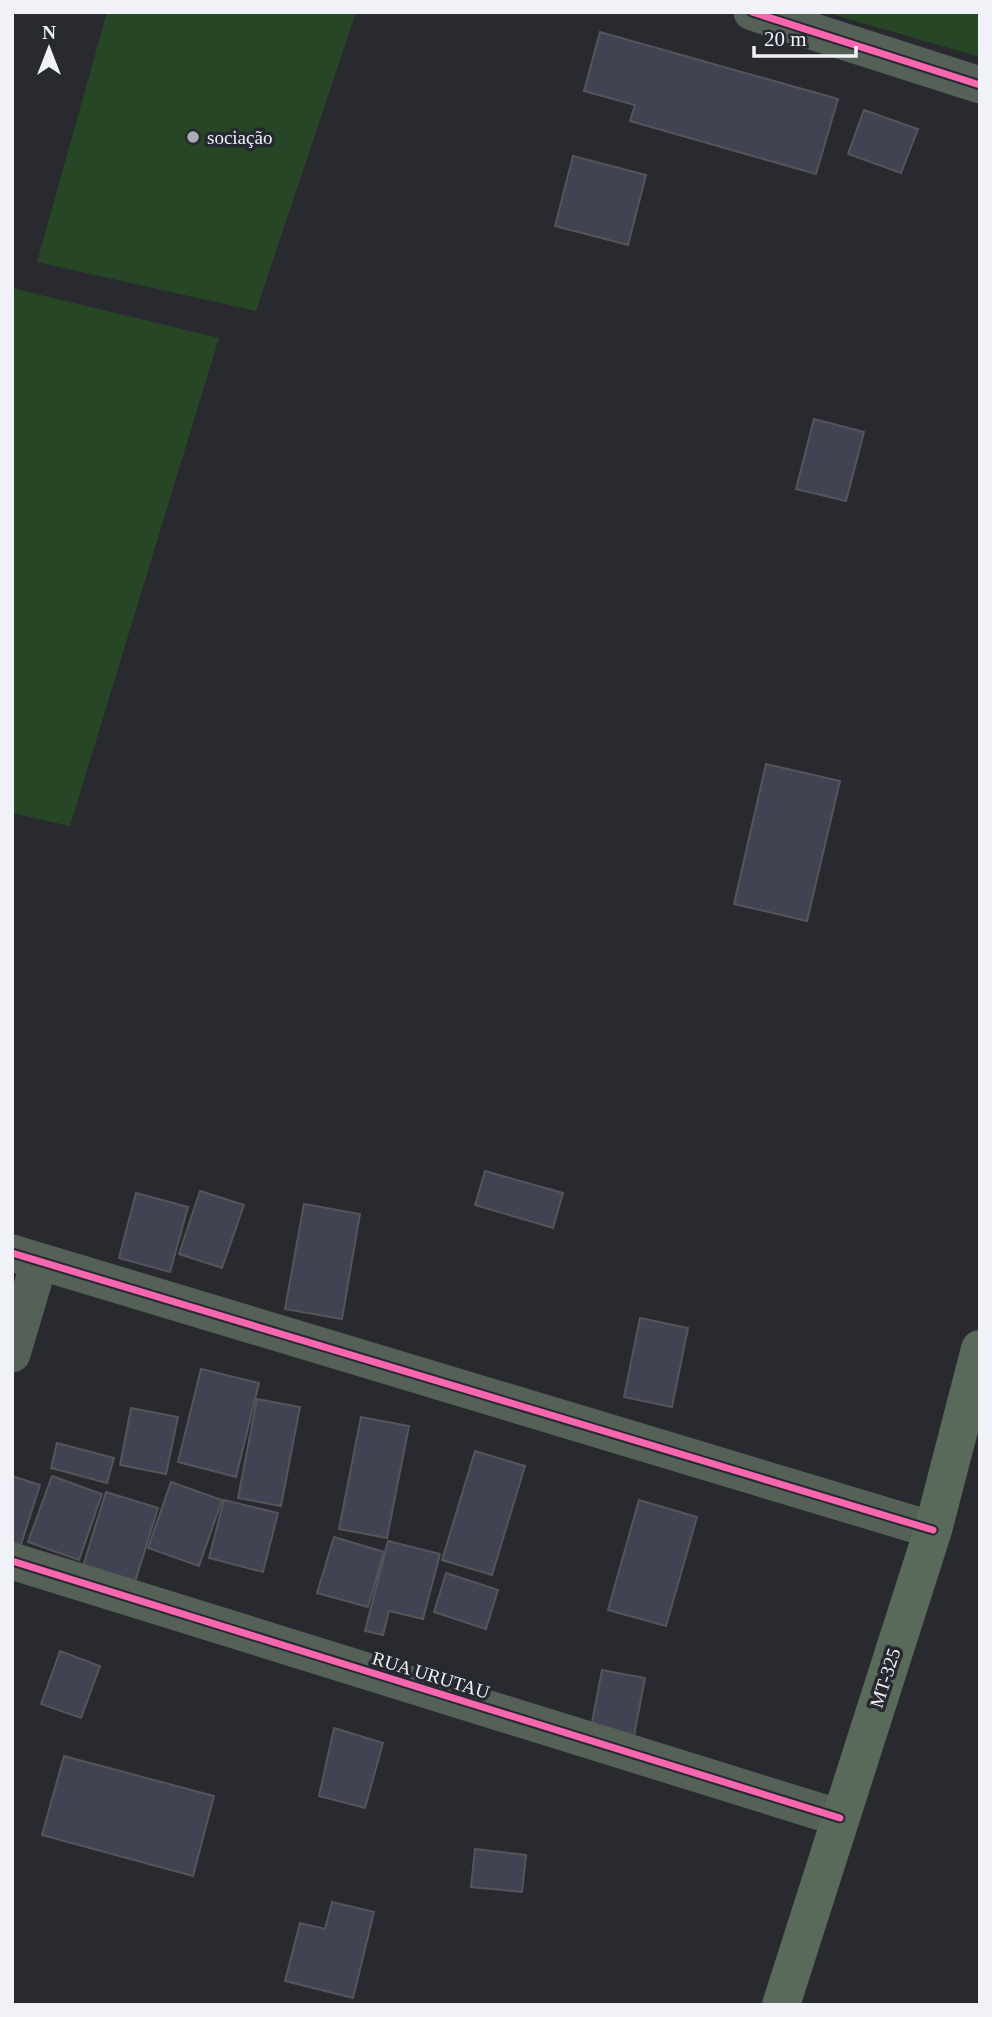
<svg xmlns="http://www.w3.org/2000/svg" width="992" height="2017" font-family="'Times New Roman',serif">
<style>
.green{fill:#264625}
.building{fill:#424352;stroke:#54555a;stroke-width:2}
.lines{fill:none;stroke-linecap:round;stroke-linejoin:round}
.minor{stroke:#556056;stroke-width:37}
.major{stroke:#596a5a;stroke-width:38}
.cycleway-casing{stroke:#272931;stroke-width:11}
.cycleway{stroke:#f766af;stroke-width:7}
.poi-dot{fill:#abacb2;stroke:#272931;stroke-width:2.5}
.labels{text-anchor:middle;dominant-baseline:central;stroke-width:7;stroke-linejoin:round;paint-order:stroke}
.poi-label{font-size:19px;fill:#f1f2f8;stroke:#272931;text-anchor:start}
.street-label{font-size:19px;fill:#f1f2f8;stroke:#272931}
</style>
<rect width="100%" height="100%" fill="#292a2f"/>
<g class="green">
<path d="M107,12H356L256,311L37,262Z"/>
<path d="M824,12H980V57Z"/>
<path d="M12,288L219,338L70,826L12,813Z"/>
</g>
<g class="building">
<path d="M600,32L838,99L816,174L630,121L635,105L584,91Z"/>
<path d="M864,110L918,129L901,173L848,154Z"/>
<path d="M573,156L646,175L628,245L555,226Z"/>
<path d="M814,419L864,432L846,501L796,489Z"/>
<path d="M766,764L840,781L807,921L734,904Z"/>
<path d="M485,1171L563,1193L553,1228L475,1205Z"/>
<path d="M200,1191L244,1205L222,1268L179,1254Z"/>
<path d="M136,1193L188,1207L170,1272L119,1258Z"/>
<path d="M304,1204L360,1214L342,1319L285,1309Z"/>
<path d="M640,1318L688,1328L672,1407L624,1397Z"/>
<path d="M201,1369L259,1383L236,1477L178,1462Z"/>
<path d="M257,1399L300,1407L281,1506L238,1498Z"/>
<path d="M131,1408L178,1417L166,1474L120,1465Z"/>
<path d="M361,1417L409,1426L387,1538L339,1529Z"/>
<path d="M57,1443L114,1458L107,1483L51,1468Z"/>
<path d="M475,1451L525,1466L492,1575L442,1560Z"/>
<path d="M12,1476L40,1485L17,1557L12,1556Z"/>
<path d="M52,1476L102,1494L79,1560L28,1542Z"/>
<path d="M171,1482L222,1500L199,1566L148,1548Z"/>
<path d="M106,1492L158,1508L135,1582L83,1566Z"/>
<path d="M224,1500L278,1513L263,1572L209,1558Z"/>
<path d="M639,1500L697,1517L666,1626L608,1610Z"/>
<path d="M334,1537L384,1552L368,1607L317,1593Z"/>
<path d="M388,1541L440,1554L423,1619L389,1611L383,1635L365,1631Z"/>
<path d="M446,1573L498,1590L486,1629L434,1612Z"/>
<path d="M60,1651L100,1666L81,1718L41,1704Z"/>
<path d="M602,1670L645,1678L633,1741L590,1733Z"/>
<path d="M334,1728L383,1743L365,1808L319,1796Z"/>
<path d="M64,1756L214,1796L193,1876L42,1835Z"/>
<path d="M475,1849L526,1855L522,1892L471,1887Z"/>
<path d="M332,1902L374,1912L353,1998L285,1981L300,1923L325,1929Z"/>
</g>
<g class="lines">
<g class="minor">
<path d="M752,12L980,85"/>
<path d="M12,1253L933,1530"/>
<path d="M12,1354L39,1263"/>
<path d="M12,1561L840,1818"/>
</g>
<path class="major" d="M781,2005L933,1530L980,1349"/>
<g class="cycleway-casing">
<g id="cycleway">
<path d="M752,12L980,85"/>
<path d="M12,1253L933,1530"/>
<path d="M12,1561L840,1818"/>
</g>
</g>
<use href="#cycleway" class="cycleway"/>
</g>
<circle class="poi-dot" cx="193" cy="137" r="7"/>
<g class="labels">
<g class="poi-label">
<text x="207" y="137">sociação</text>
</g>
<g class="street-label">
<text transform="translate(431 1675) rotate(17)">RUA URUTAU</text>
<text transform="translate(885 1678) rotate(-72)">MT-325</text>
</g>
</g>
<rect width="992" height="2017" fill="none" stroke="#f1f2f8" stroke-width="28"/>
<g transform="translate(49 49)" stroke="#272931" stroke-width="5" paint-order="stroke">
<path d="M0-5L12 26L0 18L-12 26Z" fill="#f1f2f8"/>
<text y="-10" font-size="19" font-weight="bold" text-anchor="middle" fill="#f1f2f8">N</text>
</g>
<path d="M754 46v10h102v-10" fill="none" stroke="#f1f2f8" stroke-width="3.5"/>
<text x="764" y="46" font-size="21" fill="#f1f2f8" stroke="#272931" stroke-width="5" paint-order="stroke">20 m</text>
</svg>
